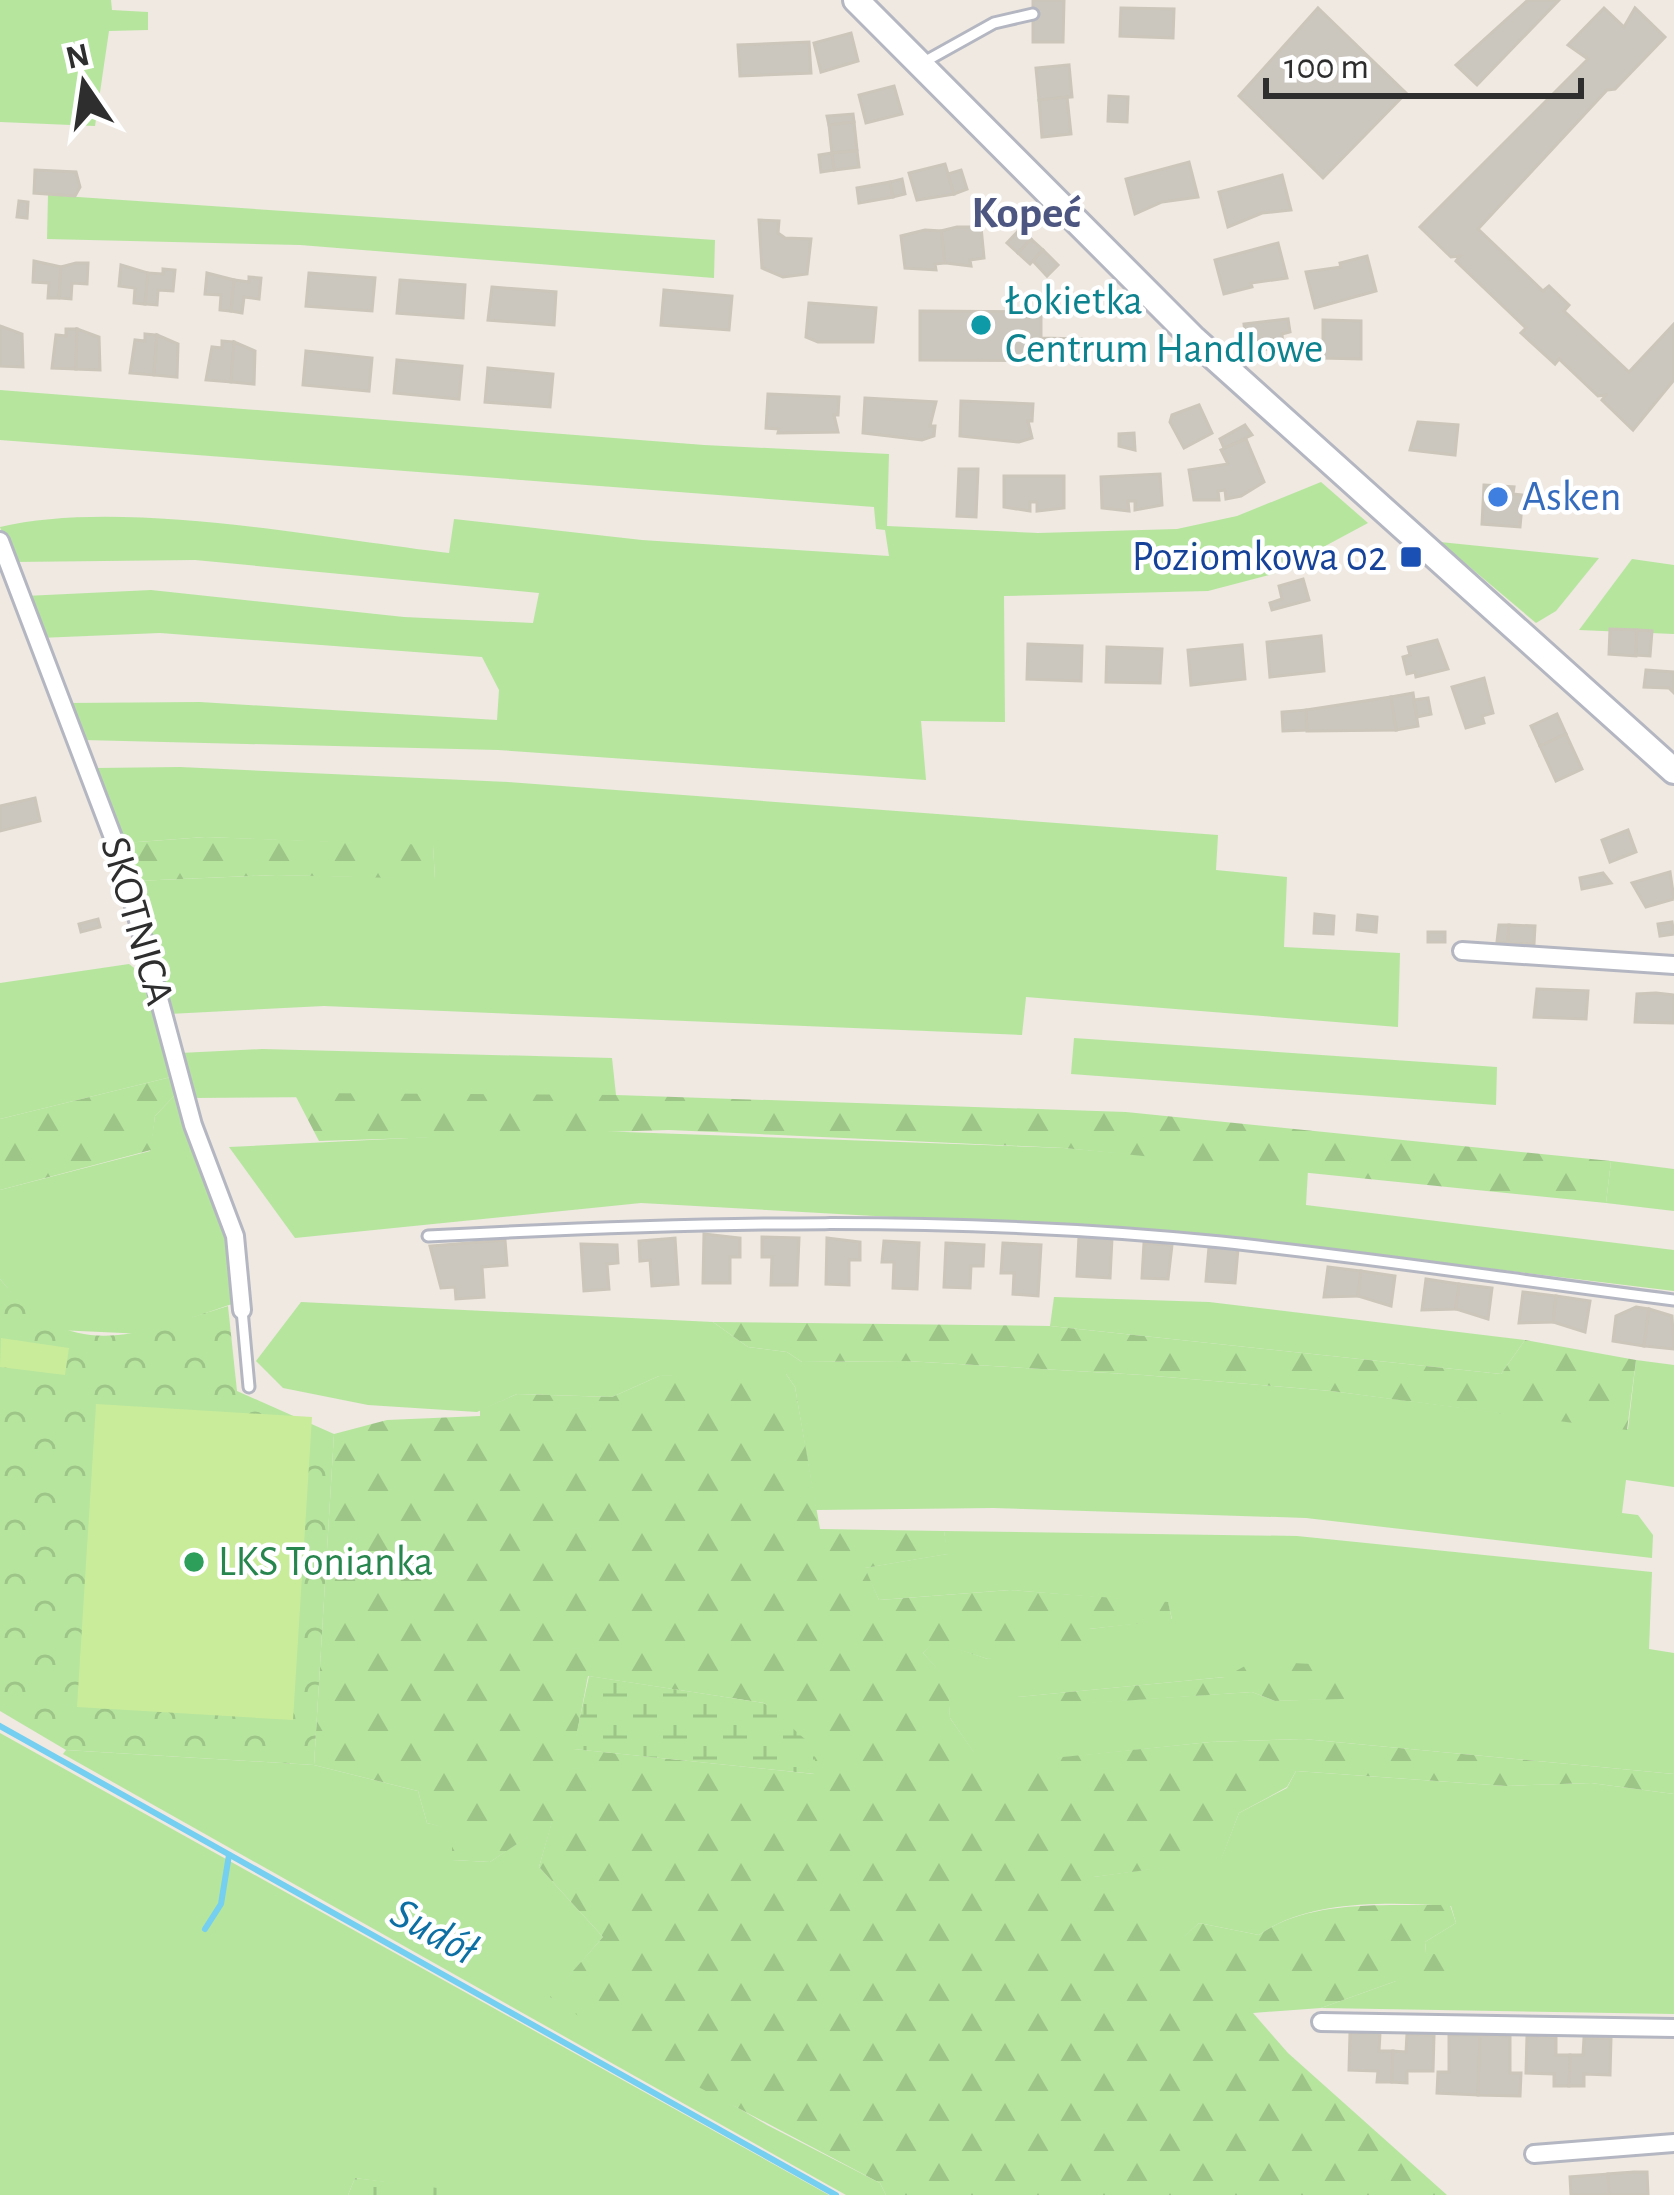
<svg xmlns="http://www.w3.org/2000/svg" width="1674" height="2195" font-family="'Alegreya Sans',sans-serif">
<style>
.grass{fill:#b6e59e;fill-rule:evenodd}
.forest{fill:url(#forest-firs);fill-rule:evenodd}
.wetland{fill:url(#wetland-marsh)}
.park{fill:url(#park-crowns)}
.pitch{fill:#c9ec9a}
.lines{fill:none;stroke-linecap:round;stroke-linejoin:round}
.stream{stroke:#75cff0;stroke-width:6}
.building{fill:#cbc7bf;stroke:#cbc5ba;stroke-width:3}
.lane-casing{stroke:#b4b7c1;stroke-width:15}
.street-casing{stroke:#b4b7c1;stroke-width:22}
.secondary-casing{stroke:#b4b7c1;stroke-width:30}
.lane{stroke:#fff;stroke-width:9}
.street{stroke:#fff;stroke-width:16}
.secondary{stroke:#fff;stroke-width:24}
.culture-dot{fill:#0f9aa8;stroke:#fff;stroke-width:4.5}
.shop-dot{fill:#3f7fe0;stroke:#fff;stroke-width:4.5}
.transit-dot{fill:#1a4fb4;stroke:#fff;stroke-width:4.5}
.leisure-dot{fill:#2e9e5b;stroke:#fff;stroke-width:4.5}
.labels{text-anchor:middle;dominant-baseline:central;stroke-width:9;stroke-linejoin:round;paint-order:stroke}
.culture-label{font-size:42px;fill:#0d838f;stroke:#fff;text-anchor:start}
.shop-label{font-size:42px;fill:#366cbe;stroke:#fff;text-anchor:start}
.transit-label{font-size:42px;fill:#164399;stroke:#fff;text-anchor:end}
.street-label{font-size:42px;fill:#2e2e2e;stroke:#fff}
.leisure-label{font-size:42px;fill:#27864d;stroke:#fff;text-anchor:start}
.neighbourhood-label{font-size:45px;font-weight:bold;fill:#4d5680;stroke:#fff}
.water-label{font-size:45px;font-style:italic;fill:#0d6fa3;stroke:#fff}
</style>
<defs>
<pattern id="forest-firs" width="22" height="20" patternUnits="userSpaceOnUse" patternTransform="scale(3)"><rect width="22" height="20" fill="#b6e59e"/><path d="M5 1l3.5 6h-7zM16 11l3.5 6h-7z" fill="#9dc588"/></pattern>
<pattern id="wetland-marsh" width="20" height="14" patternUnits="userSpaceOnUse" patternTransform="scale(3)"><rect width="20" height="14" fill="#b6e59e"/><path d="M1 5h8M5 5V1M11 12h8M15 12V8" fill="none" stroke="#9dc588"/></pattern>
<pattern id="park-crowns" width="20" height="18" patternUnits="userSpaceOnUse" patternTransform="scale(3)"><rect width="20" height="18" fill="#b6e59e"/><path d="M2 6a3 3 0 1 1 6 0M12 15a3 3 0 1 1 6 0" fill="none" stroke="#9dc588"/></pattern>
</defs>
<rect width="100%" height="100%" fill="#efe9e1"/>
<g class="grass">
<path d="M0,0H111L112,10L148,12V30L109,31L95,126L0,122Z"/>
<path d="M48,195L715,240L714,278L300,245L47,239Z"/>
<path d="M0,390L704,445L889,454L887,526L1038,533L1177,529L1237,516L1321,482L1368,523L1273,574L1208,591L1004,596L1005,722L921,721L926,780L498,750L83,740L67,703L200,702L497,720L499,690L482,657L160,633L39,638L25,596L151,590L404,617L533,623L539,593L195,560L13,562L0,527C121,498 322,538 449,553L454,519L642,540L889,556L885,530L876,529L874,507L0,440Z"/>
<path d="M1440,542L1599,558L1556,611L1536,623Z"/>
<path d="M1632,559L1674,565V634L1579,630Z"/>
<path d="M180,767L508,782L1218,835L1216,870L1287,877L1284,947L1400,953L1398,1027L1026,997L1022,1035L324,1006L169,1014L135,881L276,875L435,878L433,846L205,837L124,843L97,768Z"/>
<path d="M129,964L147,978L171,1077L0,1119V983Z"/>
<path d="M1074,1038L1497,1067L1496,1105L1071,1074Z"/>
<path d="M262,1049L612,1058L616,1095L192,1098L180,1053Z"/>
<path d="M176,1094L231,1251L232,1304L145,1334L57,1330L28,1313L0,1279V1190L150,1151L155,1116Z"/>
<path d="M569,1130L1064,1148L1308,1170L1306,1205L1674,1250V1291L1215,1235L641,1203L295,1238L229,1147Z"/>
<path d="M1611,1161L1674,1169V1211L1606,1203Z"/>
<path d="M1054,1297L1209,1302L1525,1340L1501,1374L1050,1326Z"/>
<path d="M301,1302L713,1322L748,1347L787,1352L802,1362L906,1361L1143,1375L1331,1391L1628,1429L1636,1360L1674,1365V1487L1626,1480L1622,1513L1638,1515L1653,1535L1652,1558L1306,1518L993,1508L816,1510L795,1387L786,1374L659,1376L612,1397L517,1394L477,1412L368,1405L283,1388L256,1361Z"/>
<path d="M944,1531L1297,1536L1652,1572L1649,1649L1674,1653V1774L1304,1739L1210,1742L983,1766L950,1718L947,1680L923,1653L934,1641L988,1659L1089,1629L1172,1619L1168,1603L1010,1590L879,1600L864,1568L947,1554ZM1225,1677L1373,1697L1275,1701L1252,1692L1020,1707L1018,1697Z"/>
<path d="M0,1733L829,2195H480L355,2178L348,2195H0Z"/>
<path d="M66,1750L314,1765L418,1791L427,1823L452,1829L453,1860L490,1862L553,1819L539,1867L603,1937L551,1997L767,2125L880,2183L886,2195H846L63,1754Z"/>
<path d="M1296,1771L1506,1786L1591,1783L1674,1794V2014L1321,2008L1396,1981H1477L1426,1953L1425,1942L1456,1923L1451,1906C1391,1902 1308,1899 1259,1935L1199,1923L1172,1948L1093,1877L1221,1859L1239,1813L1287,1788Z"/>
</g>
<g class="forest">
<path d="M205,837L433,845L435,879L276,875L135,881L124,843Z"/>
<path d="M171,1077L176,1094L155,1116L151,1150L0,1190V1119Z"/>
<path d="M294,1093L616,1095L1126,1112L1611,1161L1606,1203L1064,1148L669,1130L319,1141Z"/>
<path d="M713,1322L1050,1326L1501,1374L1525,1340L1636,1360L1627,1430L1331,1391L1143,1375L906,1361L802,1362L787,1352L748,1347Z"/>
<path d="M706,1373L786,1374L795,1387L820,1529L944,1531L948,1554L865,1568L879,1600L1010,1590L1168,1602L1172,1620L1089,1629L1082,1647L988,1659L934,1642L923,1653L948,1680L950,1718L983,1765L1210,1742L1304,1739L1674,1774V1794L1591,1783L1506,1786L1296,1771L1287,1787L1239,1813L1221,1860L1094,1877L1172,1947L1199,1923L1259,1935C1310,1898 1389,1906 1450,1905L1456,1923L1425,1942L1426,1953L1479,1959L1478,1981H1396L1321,2008L1253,2013L1288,2053L1447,2195H886L880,2183L636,2054L550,1997L603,1937L539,1867L552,1821L490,1862L452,1860V1830L427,1823L418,1791L314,1765L334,1434L387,1420L480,1416V1410L517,1394L612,1397L659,1376ZM588,1676L764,1703L814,1774L574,1749Z"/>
<path d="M1254,1661L1330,1665L1344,1680L1372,1684L1373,1698L1275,1701L1252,1692L1019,1708L1017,1697L1225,1677Z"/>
</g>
<g class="wetland">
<path d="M589,1676L764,1703L815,1748V1774L573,1749Z"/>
<path d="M355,2178L479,2193L480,2195H348Z"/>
</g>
<path class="park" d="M0,1279C72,1366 135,1334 228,1306L237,1391L334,1434L314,1765L66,1750L0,1711Z"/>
<g class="pitch">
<path d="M1,1338L69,1348L65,1375L0,1367Z"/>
<path d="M96,1404L312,1417L293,1720L77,1707Z"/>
</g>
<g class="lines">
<g class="stream">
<path d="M0,1726L836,2195"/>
<path d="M205,1929L221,1904L229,1855"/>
</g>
</g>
<g class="building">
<path d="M1033,0H1064L1063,42H1033Z"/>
<path d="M1528,0H1559L1477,85L1456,65Z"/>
<path d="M1121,8L1174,9L1173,38L1120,36Z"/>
<path d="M1318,8L1406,93L1323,178L1239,96Z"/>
<path d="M1604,8L1624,27L1635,8L1665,37L1615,89L1607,90L1478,229L1543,291L1549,286L1569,305L1564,311L1629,372L1674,324V380L1633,430L1602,400L1606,395L1598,396L1559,359L1555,364L1521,333L1526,328L1456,261L1460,256L1451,257L1420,227L1588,59L1568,45Z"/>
<path d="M851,33L858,61L821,72L814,43Z"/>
<path d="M809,42L811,73L740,76L738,45Z"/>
<path d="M1069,65L1072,97L1039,100L1036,68Z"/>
<path d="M894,86L902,114L866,123L859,95Z"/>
<path d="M1109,96L1128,97L1127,122L1108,121Z"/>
<path d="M1067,97L1071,134L1042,137L1039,100Z"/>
<path d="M853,114L854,122L829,125L827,116Z"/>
<path d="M854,122L857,150L832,153L829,125Z"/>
<path d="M857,151L859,167L834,170L832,153Z"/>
<path d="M832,153L834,170L821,172L819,155Z"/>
<path d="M1189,162L1198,197L1162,202L1135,214L1126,179Z"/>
<path d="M945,164L954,194L917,200L909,173Z"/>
<path d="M35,170L76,172L80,187L75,196L34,193Z"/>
<path d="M961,170L967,189L954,194L948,174Z"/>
<path d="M1282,175L1291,210L1262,213L1228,227L1219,192Z"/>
<path d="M902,179L905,194L893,197L890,182Z"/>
<path d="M890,182L893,197L859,203L857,188Z"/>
<path d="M19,201L28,202L27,218L17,217Z"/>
<path d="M759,220L779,221L778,233L785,238L811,239L807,274L783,277L762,268Z"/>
<path d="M957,227H981L984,258L970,260L971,266L945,263L941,231Z"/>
<path d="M1020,229L1031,239L1018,253L1007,243Z"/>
<path d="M925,230L941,231L945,263L935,264L936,270L905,268L901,236Z"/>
<path d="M1031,239L1043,250L1030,264L1018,253Z"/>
<path d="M1278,243L1287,278L1251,283L1252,287L1224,294L1215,260Z"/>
<path d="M1043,250L1058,265L1047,276L1033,261Z"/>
<path d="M1367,256L1376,291L1315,308L1306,272L1341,267L1340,263Z"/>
<path d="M34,261L61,267L59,298H48L49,283L33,282Z"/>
<path d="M76,263H88L87,284L72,283L71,299L59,298L61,267Z"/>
<path d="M121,265L148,273L145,304L134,303L135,288L119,286Z"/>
<path d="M163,269L175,270L173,291L158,290L157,305L145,304L148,273L163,274Z"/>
<path d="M207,273L234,280L231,311L220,310L221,295L205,294Z"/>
<path d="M309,273L375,278L372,311L306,306Z"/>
<path d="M249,277L261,278L259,299L244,297L242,313L231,311L234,280L249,282Z"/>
<path d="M400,280L465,285L463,318L397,313Z"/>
<path d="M492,287L556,292L554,325L488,320Z"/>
<path d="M664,290L732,296L729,330L661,325Z"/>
<path d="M809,303L876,308L873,342H818L806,337Z"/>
<path d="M920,311L1041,312V338L1081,339V361L920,360Z"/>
<path d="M1288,319L1290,332L1282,334L1283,347L1247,352L1244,324Z"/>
<path d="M1323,320L1361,321V359L1323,358Z"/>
<path d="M0,326L22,334L23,367L0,366Z"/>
<path d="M66,329H77L76,369L52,368L56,335L66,336Z"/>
<path d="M77,329L99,337L100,370L76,369Z"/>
<path d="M145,334L157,335L154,375L130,373L135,340L145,341Z"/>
<path d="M157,335L178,344L177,377L154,375Z"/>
<path d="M222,341L234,342L231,382L206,380L212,347L222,348Z"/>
<path d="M234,342L255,351L254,384L231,382Z"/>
<path d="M306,351L372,358L369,391L303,385Z"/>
<path d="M397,360L462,366L459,399L394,393Z"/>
<path d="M488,368L553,374L550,407L485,402Z"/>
<path d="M768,394L839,397L838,415H834L838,432L778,433L779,429L766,428Z"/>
<path d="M865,398L936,402L930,426H935L934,436L922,440L863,433Z"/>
<path d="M961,401L1033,404L1032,421H1028L1032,438L1019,442L960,436Z"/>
<path d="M1199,405L1212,433L1184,448L1170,422L1172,415Z"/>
<path d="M1418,422L1458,425L1455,455L1410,450Z"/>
<path d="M1245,425L1252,435L1224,448L1220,439Z"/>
<path d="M1134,433L1135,450L1119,446V434Z"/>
<path d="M1246,439L1264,482L1241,496L1226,499L1225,490L1218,491L1219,500H1194L1189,470L1228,464L1221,450Z"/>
<path d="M959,469H978L976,517L957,516Z"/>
<path d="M1160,474L1162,505L1135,510V501H1128L1129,511L1102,508L1101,477Z"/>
<path d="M1004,476H1064V508L1037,511V502H1030V511L1004,507Z"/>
<path d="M1484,485L1514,487L1513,494L1523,495L1520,527L1482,524Z"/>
<path d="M1303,579L1309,600L1272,610L1270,603L1282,599L1279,586Z"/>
<path d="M1610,629L1637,630L1636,656L1609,654Z"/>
<path d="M1637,630L1652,631L1650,656L1636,655Z"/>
<path d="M1321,636L1324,671L1270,677L1267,642Z"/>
<path d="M1437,640L1448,669L1416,677L1415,672L1407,674L1403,657L1410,655L1408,647Z"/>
<path d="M1028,644L1082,646L1081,681L1027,679Z"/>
<path d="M1242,645L1245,679L1191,685L1188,650Z"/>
<path d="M1107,647L1162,649L1160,683L1106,682Z"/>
<path d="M1646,670L1674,672V693L1669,688L1644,687Z"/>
<path d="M1484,678L1493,713L1482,716L1484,723L1466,728L1452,687Z"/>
<path d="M1413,693L1418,726L1396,730L1391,697Z"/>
<path d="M1391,697L1396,730L1307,731L1306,710Z"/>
<path d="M1428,698L1431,714L1417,717L1414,700Z"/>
<path d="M1306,710L1307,730L1283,731L1282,712Z"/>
<path d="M1557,714L1566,734L1540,746L1531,726Z"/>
<path d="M1566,734L1582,769L1556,781L1540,746Z"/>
<path d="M35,798L40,821L0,831V806Z"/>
<path d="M1628,830L1636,852L1610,862L1602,840Z"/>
<path d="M1670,872L1674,899L1646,907L1632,883Z"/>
<path d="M1603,873L1611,883L1582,889L1580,878Z"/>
<path d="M1315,914L1334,916L1333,934L1314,933Z"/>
<path d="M1358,915L1377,917L1376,932L1357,930Z"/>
<path d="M98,919L100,927L81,932L79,924Z"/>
<path d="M1672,922L1674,934L1660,936L1658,924Z"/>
<path d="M1499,925H1509L1508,943L1497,942Z"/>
<path d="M1509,925L1535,926L1534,944L1508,943Z"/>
<rect x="1428" y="932" width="17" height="10"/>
<path d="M1537,989L1588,991L1586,1019L1534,1017Z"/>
<path d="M1656,993L1674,995V1023L1635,1022L1637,994Z"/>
<path d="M704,1234L740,1238V1257H730V1283H703Z"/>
<path d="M1079,1236L1112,1238L1110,1278L1077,1276Z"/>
<path d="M762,1237L799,1238L797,1285H771L772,1257H762Z"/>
<path d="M675,1238L678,1284L652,1286L650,1260L640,1261L639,1241Z"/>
<path d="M827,1238L860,1242V1260H849V1285L826,1284Z"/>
<path d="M505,1240L507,1265L482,1267L484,1297L456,1299L455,1287L441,1288L430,1246Z"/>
<path d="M884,1241L919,1243L917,1289L893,1288L894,1262H882Z"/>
<path d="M946,1243L984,1245L983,1266H971L970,1288L944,1287Z"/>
<path d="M1003,1243L1041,1245L1038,1296L1013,1294L1014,1273H1001Z"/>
<path d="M1144,1243L1172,1245L1168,1279L1142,1278Z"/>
<path d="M581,1244L617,1245L618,1263L607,1264L609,1289L584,1291Z"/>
<path d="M1209,1247L1238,1249L1235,1283L1206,1281Z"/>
<path d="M1328,1267L1361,1271L1358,1296L1324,1297Z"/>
<path d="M1361,1271L1395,1276L1391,1306L1358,1296Z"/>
<path d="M1426,1279L1459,1284L1456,1309L1422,1310Z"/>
<path d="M1459,1284L1492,1288L1488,1319L1456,1309Z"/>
<path d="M1523,1292L1556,1296L1553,1322L1519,1323Z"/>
<path d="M1556,1296L1590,1301L1585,1332L1553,1322Z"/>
<path d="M1636,1307L1649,1309L1644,1346L1613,1341L1616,1316Z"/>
<path d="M1649,1309L1672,1316L1674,1349L1644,1346Z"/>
<path d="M1350,2033H1380L1379,2051H1393L1392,2082H1377L1378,2071L1349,2070Z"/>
<path d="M1407,2034L1434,2035L1433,2071H1407V2083L1392,2082L1393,2051L1406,2052Z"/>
<path d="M1449,2035H1480L1478,2095L1437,2093L1438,2072H1449Z"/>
<path d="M1480,2035L1510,2036V2073H1521L1520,2096L1478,2095Z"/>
<path d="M1527,2036L1556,2037V2055H1570L1569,2086H1554V2074L1526,2073Z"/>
<path d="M1584,2038H1611L1610,2075L1584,2074V2086H1569L1570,2055H1583Z"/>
<path d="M1634,2172H1647L1648,2195H1609L1608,2174Z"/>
<path d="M1608,2174L1609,2195H1571L1570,2177Z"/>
</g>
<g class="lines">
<g class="lane-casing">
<g id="lane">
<path d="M924,62L994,23L1033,14"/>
<path d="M428,1236C692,1222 959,1215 1221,1242C1373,1258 1523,1281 1674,1300"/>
<path d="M242,1310L249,1387"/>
</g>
</g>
<g class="street-casing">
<g id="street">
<path d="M0,541L122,861L193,1125L235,1236L242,1310"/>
<path d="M1462,951L1674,965"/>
<path d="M1321,2022L1674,2028"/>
<path d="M1534,2154L1674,2143"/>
</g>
</g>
<g class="secondary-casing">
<path id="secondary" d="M856,0L1194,339L1674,771"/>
</g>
<use href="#lane" class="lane"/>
<use href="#street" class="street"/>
<use href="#secondary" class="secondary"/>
</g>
<circle class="culture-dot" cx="981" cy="325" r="12"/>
<circle class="shop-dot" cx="1498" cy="497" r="12"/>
<rect class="transit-dot" x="1399" y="545" width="24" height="24" rx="6"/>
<circle class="leisure-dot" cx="194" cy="1562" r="12"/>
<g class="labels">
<g class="culture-label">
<text x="1005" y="301">Łokietka<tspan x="1005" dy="48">Centrum Handlowe</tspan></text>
</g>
<g class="shop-label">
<text x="1522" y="497">Asken</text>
</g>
<g class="transit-label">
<text x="1387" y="557">Poziomkowa 02</text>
</g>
<g class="street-label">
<text transform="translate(137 921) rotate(74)">SKOTNICA</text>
</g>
<g class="leisure-label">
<text x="218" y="1562">LKS Tonianka</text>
</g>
<g class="neighbourhood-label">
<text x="1026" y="213">Kopeć</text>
</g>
<g class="water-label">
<text transform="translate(434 1932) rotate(29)">Sudół</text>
</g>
</g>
<g transform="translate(84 84) rotate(347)" stroke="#ffffff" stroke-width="9" paint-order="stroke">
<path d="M0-9L21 45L0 30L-21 45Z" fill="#2e2e2e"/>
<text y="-18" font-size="33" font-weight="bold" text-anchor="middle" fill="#2e2e2e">N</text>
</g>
<path d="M1266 78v18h315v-18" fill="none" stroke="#2e2e2e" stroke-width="6"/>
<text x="1284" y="78" font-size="36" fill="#2e2e2e" stroke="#ffffff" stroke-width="9" paint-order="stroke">100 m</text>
</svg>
